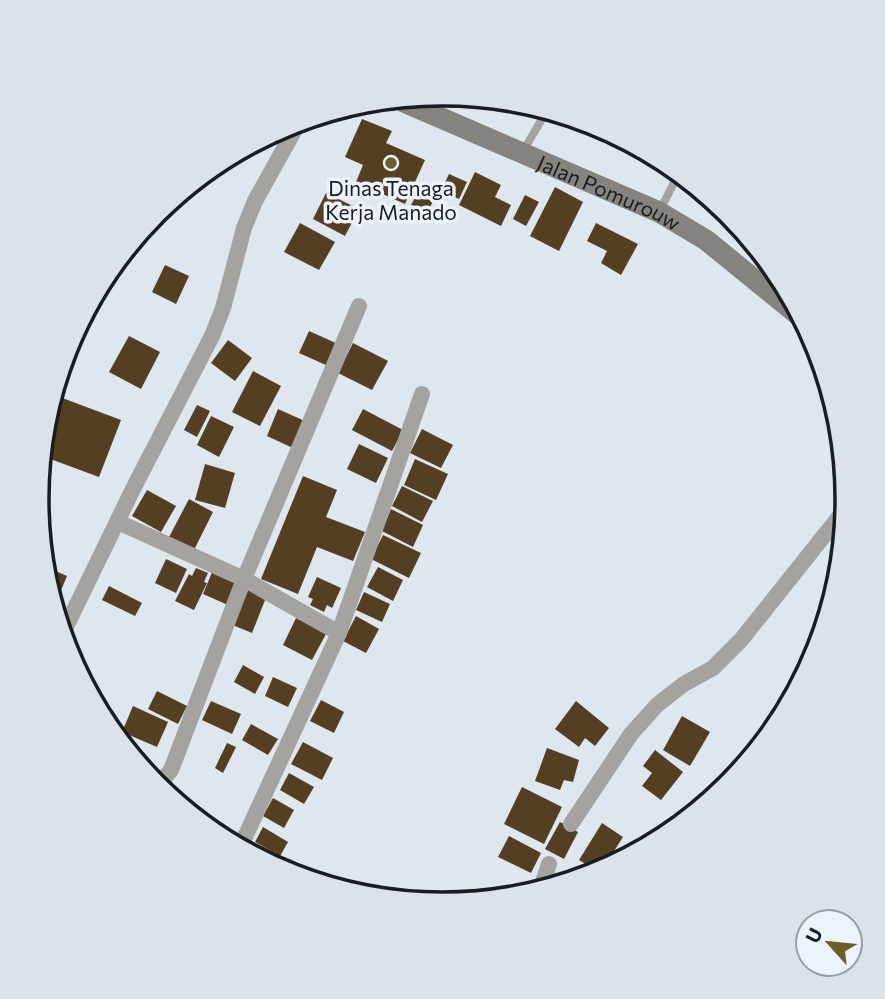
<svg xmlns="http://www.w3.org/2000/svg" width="885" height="999" font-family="Commissioner,sans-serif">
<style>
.building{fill:#553f22}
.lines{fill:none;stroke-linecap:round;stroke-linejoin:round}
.lane{stroke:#a4a39f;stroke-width:8}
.street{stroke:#a4a39f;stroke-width:16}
.secondary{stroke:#84837d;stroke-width:21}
.poi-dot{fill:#6d5e2c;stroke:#ecf3fb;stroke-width:2.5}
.labels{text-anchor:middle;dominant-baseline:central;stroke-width:7;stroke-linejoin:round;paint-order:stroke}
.poi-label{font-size:21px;fill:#1a1d1f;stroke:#ecf3fb}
.street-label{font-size:21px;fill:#1a1d1f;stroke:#ecf3fb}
.rim{fill:none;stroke:#1a1d1f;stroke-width:3.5}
</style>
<rect width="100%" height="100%" fill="#dee6ee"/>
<g class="building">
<path d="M362,119L392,131L386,143L425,160L405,204L356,182L363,165L345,157Z"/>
<path d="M475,172L501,185L495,197L511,205L501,226L459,205Z"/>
<path d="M449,174L467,182L459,199L441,191Z"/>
<path d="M422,184L438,192L427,213L411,205Z"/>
<path d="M555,187L583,202L559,251L530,236Z"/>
<path d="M326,193L359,209L345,236L313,219Z"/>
<path d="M525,195L539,202L526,226L513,219Z"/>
<path d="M300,223L335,242L319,270L284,252Z"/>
<path d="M596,223L638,244L621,275L601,263L607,251L587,241Z"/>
<path d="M165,265L189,276L176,304L152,292Z"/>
<path d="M309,331L338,344L328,366L299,353Z"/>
<path d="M129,336L160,352L141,389L109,372Z"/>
<path d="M228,340L252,358L235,381L211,363Z"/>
<path d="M353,343L388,361L372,390L338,373Z"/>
<path d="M253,371L281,386L260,426L232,412Z"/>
<path d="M57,396L121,420L99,477L45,457Z"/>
<path d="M197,405L210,411L197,437L184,430Z"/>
<path d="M278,409L307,422L295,449L267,436Z"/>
<path d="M363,409L403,430L392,451L352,430Z"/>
<path d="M211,416L234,427L219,457L197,445Z"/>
<path d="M422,429L453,445L441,468L410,453Z"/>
<path d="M359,444L388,458L376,483L347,469Z"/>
<path d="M415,459L448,474L436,500L404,485Z"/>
<path d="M205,464L235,473L225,508L195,500Z"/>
<path d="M41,476L51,482L43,495L38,492Z"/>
<path d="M303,476L337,490L326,517L365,532L353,561L317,547L298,594L261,579Z"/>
<path d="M402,486L433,501L422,522L392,506Z"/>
<path d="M147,490L176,506L161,532L132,516Z"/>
<path d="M37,498L45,502L39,512L37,499Z"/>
<path d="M189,499L213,512L193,552L168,539Z"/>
<path d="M391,509L423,525L413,547L382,531Z"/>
<path d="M383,535L421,553L409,578L371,559Z"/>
<path d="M166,559L187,569L176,593L155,583Z"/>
<path d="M378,567L403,580L393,601L367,587Z"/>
<path d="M196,568L208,573L204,582L207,583L194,610L175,601L189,574L192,576Z"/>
<path d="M51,569L67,576L57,600L53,580Z"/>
<path d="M213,570L238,581L228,605L203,594Z"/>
<path d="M317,577L341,588L332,608L327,605L324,612L310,605L313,599L308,597Z"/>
<path d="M109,586L142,603L135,616L102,600Z"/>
<path d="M245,586L267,595L252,633L230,624Z"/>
<path d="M364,592L390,604L382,622L356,610Z"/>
<path d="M356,616L379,629L366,653L343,641Z"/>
<path d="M296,618L326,634L312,660L283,645Z"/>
<path d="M243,665L264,677L255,694L234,682Z"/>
<path d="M273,677L297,688L288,707L265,696Z"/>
<path d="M157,691L187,706L178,724L148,709Z"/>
<path d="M321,700L344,712L334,733L310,721Z"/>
<path d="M211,701L241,714L232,734L202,720Z"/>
<path d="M576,701L609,728L595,746L585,738L579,747L555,729Z"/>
<path d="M133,706L168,722L157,747L122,732Z"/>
<path d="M682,716L710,732L690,766L663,750Z"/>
<path d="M251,724L278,739L268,755L242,740Z"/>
<path d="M303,742L333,758L322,780L291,764Z"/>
<path d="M227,743L236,747L223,773L215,768Z"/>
<path d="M547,748L579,760L573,782L564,780L560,790L535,781Z"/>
<path d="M655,750L683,772L661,800L642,786L652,773L643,766Z"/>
<path d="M289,773L314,787L304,804L280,790Z"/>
<path d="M522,787L562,807L544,844L504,824Z"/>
<path d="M273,798L294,810L284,828L263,816Z"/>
<path d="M560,822L578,832L564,859L545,849Z"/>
<path d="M602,823L623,837L600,873L579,860Z"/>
<path d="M263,827L288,842L280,856L255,842Z"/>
<path d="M509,836L541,853L531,873L498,857Z"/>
<path d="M502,886L513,891L499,894Z"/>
</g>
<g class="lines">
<g class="lane">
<path d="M523,151L545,114"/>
<path d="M659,212L677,177"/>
</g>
<g class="street">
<path d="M118,522L244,579L339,633"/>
<path d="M63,633L133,489L212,336L223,308L244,228L255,201L299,122"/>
<path d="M157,787L171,770L244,579L359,306"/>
<path d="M571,824L631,734L657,705L684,684L713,668L741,640L847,507"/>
<path d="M244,839L339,633L422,394"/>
<path d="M542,885L549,864"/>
</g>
<path class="secondary" id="s1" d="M404,102L659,212L706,240L797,314"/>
</g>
<circle class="poi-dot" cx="391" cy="163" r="7"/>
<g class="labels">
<g class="poi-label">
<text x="391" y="187">Dinas Tenaga<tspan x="391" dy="24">Kerja Manado</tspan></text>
</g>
<g class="street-label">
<text stroke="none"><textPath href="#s1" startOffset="224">Jalan Pomurouw</textPath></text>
</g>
</g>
<path d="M0 0H885V999H0ZM49 499a393 393 0 1 1 786 0a393 393 0 1 1-786 0Z" fill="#dbe2e9" fill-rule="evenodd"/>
<path class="rim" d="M49 499a393 393 0 1 1 786 0a393 393 0 1 1-786 0Z"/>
<g transform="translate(829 943) rotate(297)"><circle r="33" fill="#ecf3fb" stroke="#989da3" stroke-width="2"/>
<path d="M0-5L12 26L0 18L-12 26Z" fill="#6d5e2c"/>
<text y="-10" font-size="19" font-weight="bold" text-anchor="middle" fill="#1a1d1f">U</text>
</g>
</svg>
